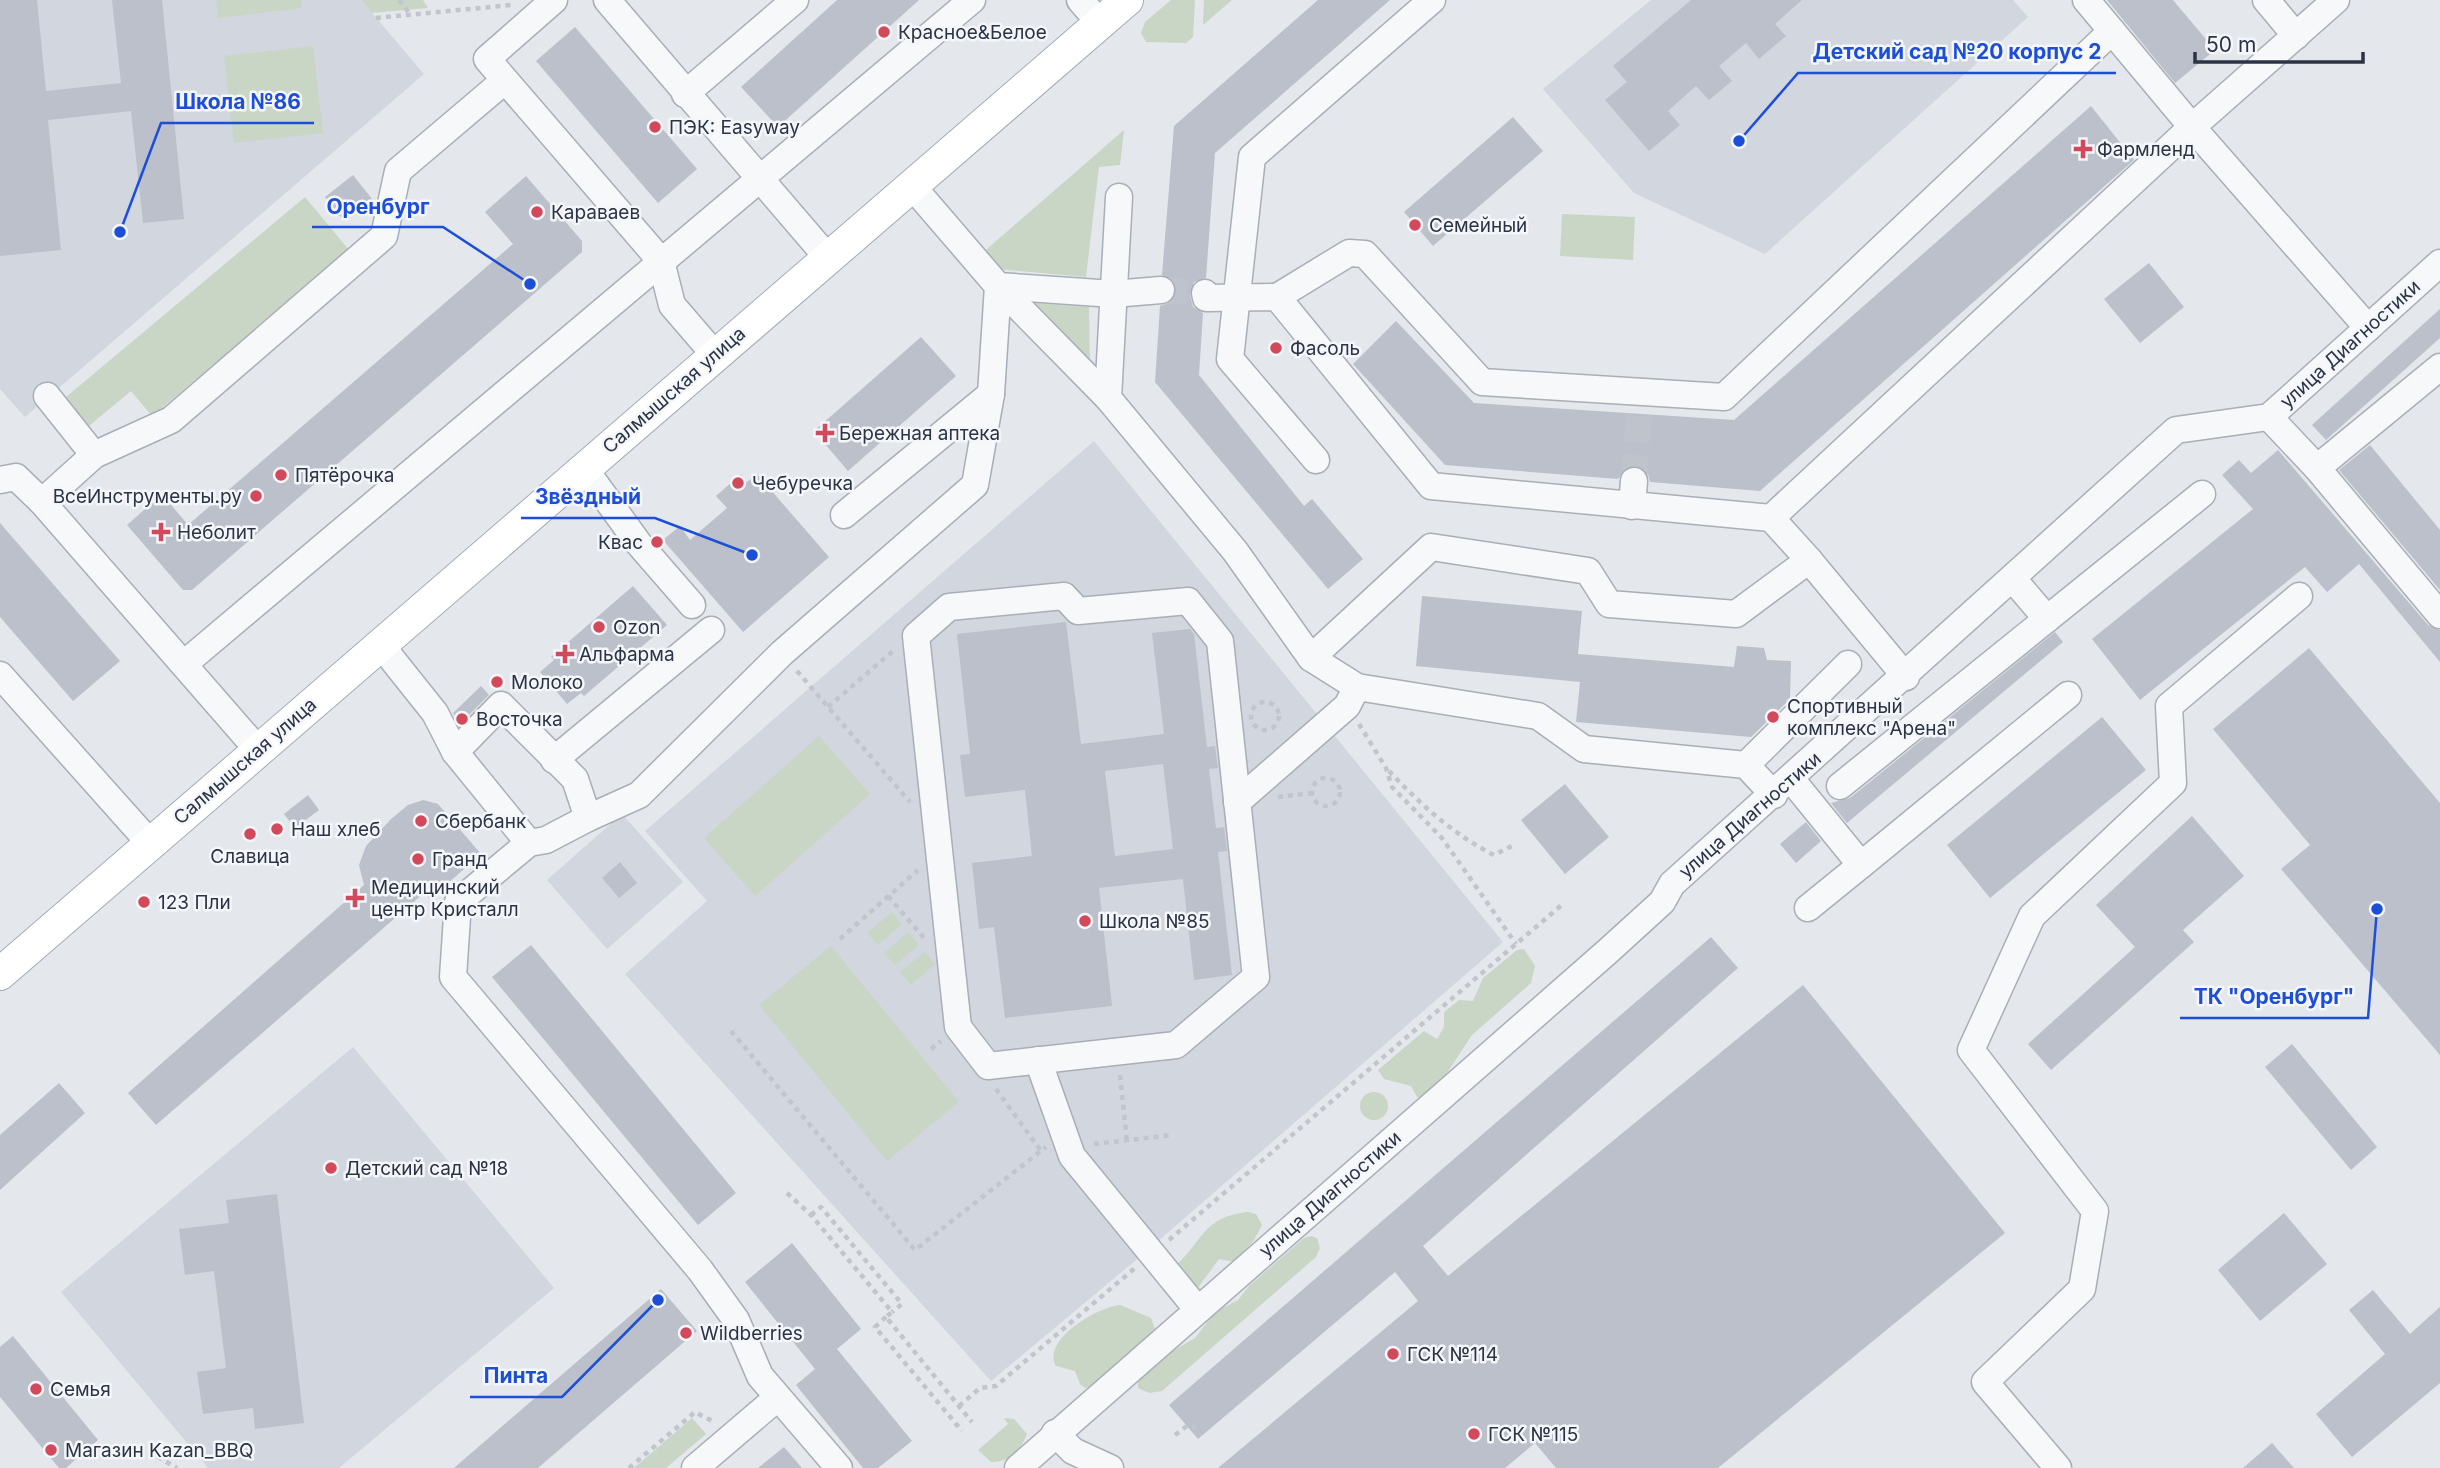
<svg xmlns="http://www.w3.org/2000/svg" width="2440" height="1468" font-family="Inter,sans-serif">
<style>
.built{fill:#d2d6de}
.green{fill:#c9d6c5}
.building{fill:#bbc0ca;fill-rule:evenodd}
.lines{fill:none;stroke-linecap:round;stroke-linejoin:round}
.minor-tunnel{stroke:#bfc3cb;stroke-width:26;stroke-dasharray:26 13;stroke-linecap:butt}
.minor-casing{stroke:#a9aeb7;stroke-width:29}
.major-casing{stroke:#a3abb8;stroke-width:34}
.path{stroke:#c2c5cb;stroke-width:4.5;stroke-dasharray:5 5;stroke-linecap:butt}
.minor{stroke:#f7f8fa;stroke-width:26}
.major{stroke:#fff;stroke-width:32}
.poi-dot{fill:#d1495b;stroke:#f4f6f9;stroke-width:2.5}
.labels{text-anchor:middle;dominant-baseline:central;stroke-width:5;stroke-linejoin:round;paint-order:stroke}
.poi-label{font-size:19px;fill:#2b3445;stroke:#f4f6f9;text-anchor:start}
.street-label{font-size:19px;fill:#2b3445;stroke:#f4f6f9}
.leader{fill:none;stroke:#1d4ed8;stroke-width:2.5}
.callout-dot{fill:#1d4ed8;stroke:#f4f6f9;stroke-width:2.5}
.callout-label{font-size:21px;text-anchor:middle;font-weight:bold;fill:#1d4ed8;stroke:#f4f6f9;stroke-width:5;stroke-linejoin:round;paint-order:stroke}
</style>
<rect width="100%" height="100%" fill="#e4e7ec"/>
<g class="built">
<path d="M0,0H361L424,74L25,417L0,389Z"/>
<path d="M1651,0H2013L2028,17L1765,254L1634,193L1543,89Z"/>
<path d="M1094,441L1503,942L1142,1255L991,1381L625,974L707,901L645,831Z"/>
<path d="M622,814L683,882L607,949L547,880Z"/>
<path d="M353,1047L554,1288L339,1468H208L61,1292Z"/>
</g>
<g class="green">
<path d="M216,0H301L302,8L218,18Z"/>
<path d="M361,0H423L428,8L372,13Z"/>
<path d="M1171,0H1195L1193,37L1186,43L1146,42L1141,33L1145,22Z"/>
<path d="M1204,0H1232L1203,25Z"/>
<path d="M313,46L323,133L234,143L224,56Z"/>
<path d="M1124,130L1120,165L1099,167L1086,277L995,269L980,255Z"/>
<path d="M305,197L349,250L152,416L131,391L84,430L60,402Z"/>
<path d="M1562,214L1635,217L1633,260L1560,256Z"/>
<path d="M1033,303L1089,307L1090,366Z"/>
<path d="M819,736L870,794L755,896L704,838Z"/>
<path d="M892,912L902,924L878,945L867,933Z"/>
<path d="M908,932L919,945L895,965L884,953Z"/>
<path d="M831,946L959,1102L887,1161L759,1005Z"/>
<path d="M1524,949L1535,966L1531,983L1472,1035L1447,1073L1421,1097H1417L1411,1086L1384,1079L1378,1070L1424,1031L1437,1039L1444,1027V1012L1459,1000L1473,1001L1483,978L1517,950Z"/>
<path d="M925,952L935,964L911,985L900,972Z"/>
<circle cx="1374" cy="1106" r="14"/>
<path d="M1248,1212L1256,1214L1262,1225L1254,1240L1235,1262L1219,1259L1197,1289L1174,1267C1204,1242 1201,1217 1248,1212Z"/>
<path d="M1311,1236L1317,1238L1320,1248L1316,1257L1162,1391L1149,1393L1138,1388V1380L1166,1355L1195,1338L1215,1312L1238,1300L1249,1286L1304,1238Z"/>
<path d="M1120,1305L1151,1318L1156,1332L1094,1385L1085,1388L1080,1384L1075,1371L1056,1366C1042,1339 1098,1307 1120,1305Z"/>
<path d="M692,1418L706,1434L666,1468H634Z"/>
<path d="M1004,1418L1014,1419L1027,1434C1021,1450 1009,1463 991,1462L978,1450L1008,1424Z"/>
</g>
<g class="building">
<path d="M0,0H37L46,91L121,83L112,0H162L184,219L143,223L131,111L48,120L61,250L0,256Z"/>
<path d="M837,0H919L778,127L741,87Z"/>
<path d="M1318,0H1390L1215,153L1206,278L1194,282L1190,295L1193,307L1203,313L1199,375L1304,506L1312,499L1363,559L1328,589L1155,382L1160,306L1170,302L1177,289L1173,281L1162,275L1174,126Z"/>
<path d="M1691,0H1802L1775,24L1786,36L1759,59L1746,43L1719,66L1732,81L1709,100L1696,86L1668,111L1680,125L1649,151L1605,100L1627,82L1613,66Z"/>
<path d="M2107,0H2173L2215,50L2175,83Z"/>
<path d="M575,27L697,169L658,203L536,61Z"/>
<path d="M2091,106L2134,160L1760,491L1650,482L1648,474L1636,465L1627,467L1618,479L1445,465L1353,364L1396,321L1474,403L1734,420Z"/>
<path d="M1513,117L1543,151L1433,246L1404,212Z"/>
<path d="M353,175L372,199L344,221L325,197Z"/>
<path d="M526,176L582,241V252L192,590H183L127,525L162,494L188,525L513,244L485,212Z"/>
<path d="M2149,263L2184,307L2140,343L2104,299Z"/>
<path d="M2440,309V338L2326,440L2312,425Z"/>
<path d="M921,337L956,376L848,471L814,431Z"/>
<path d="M2370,445L2440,530V590L2339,470Z"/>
<path d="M2278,450L2428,625L2440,630V662L2359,564L2327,592L2305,567L2140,700L2092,639L2253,509L2222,475L2239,460L2251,473Z"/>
<path d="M741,474L747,482L757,474L829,557L743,632L663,540L680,526L690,540L727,508L716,496Z"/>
<path d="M0,523L120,661L73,701L0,617Z"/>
<path d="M633,586L667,625L584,696L581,693L567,704L540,672L554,660L551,657Z"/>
<path d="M1422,596L1582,611L1578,654L1734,667L1737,646L1764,648L1767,660L1791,661L1790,699L1751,737L1576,722L1580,682L1416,666Z"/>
<path d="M1066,622L1081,744L1164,734L1152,633L1190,629L1194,634L1207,747L1215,746L1218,768L1209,769L1216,828L1224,827L1227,851L1218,852L1232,975L1194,980L1183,879L1099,888L1112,1006L1005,1018L994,927L979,929L972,863L1032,856L1025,790L965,797L960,755L970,754L957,634ZM1163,764L1173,849L1115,856L1105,771Z"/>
<path d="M2055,632L2063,642L1847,823L1831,803L1850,798Z"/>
<path d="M2309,648L2440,803V1055L2281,869L2310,845L2213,729Z"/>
<path d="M481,686L489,695L459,725L453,713Z"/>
<path d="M2102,717L2146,770L1990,898L1947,845Z"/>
<path d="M1565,784L1609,837L1565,874L1521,820Z"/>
<path d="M308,795L319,810L295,828L284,814Z"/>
<path d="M423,800L438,804L481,854L430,899L424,893L156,1125L128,1093L364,885L359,865L366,846L391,819L408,805Z"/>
<path d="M2192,816L2244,876L2183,930L2194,942L2051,1070L2028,1044L2135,947L2096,905Z"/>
<path d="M1806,822L1821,841L1796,863L1780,844Z"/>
<path d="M620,862L637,883L619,898L602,878Z"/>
<path d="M1711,937L1738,968L1423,1246L1448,1276L1803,985L2005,1233L1718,1468H1556L1535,1443L1505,1468H1218L1418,1301L1395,1272L1198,1439L1169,1405Z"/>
<path d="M531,945L736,1193L698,1225L492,977Z"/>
<path d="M2292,1044L2377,1147L2351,1170L2265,1067Z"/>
<path d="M59,1083L85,1113L0,1190V1135Z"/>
<path d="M277,1194L304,1423L255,1429L253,1408L203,1414L197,1372L226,1368L214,1271L185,1275L179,1229L229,1223L226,1200Z"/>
<path d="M2284,1213L2327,1264L2260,1321L2218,1270Z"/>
<path d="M792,1243L861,1329L837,1349L912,1441L878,1468H863L796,1385L815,1369L745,1282Z"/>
<path d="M661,1289L697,1331L538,1468H454Z"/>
<path d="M2373,1290L2410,1334L2440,1307V1383L2352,1457L2316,1414L2385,1354L2349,1310Z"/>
<path d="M13,1336L98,1440L66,1468H59L0,1397V1347Z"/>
<path d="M2272,1443L2294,1468H2243Z"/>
<path d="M784,1447L802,1468H758Z"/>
</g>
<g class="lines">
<g class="minor-tunnel">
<path d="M1161,290L1205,293"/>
<path d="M1634,481L1639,414"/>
</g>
<g class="minor-casing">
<g id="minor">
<path d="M554,0L487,59L661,261L672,305L715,355"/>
<path d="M607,0L828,258"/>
<path d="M1080,0L1100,23"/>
<path d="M2266,0L2296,36"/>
<path d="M2336,0L2192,127L2368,328"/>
<path d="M685,94L795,0"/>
<path d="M912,186L998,286L1113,294L1161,290"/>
<path d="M1119,197L1108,398L1235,551L1311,658L1357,687L1538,716L1584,749L1746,765L1774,795"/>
<path d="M998,286L1108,398"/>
<path d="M1205,293L1206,298L1277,297L1431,486L1771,518L2192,127L2086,0"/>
<path d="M1277,297L1349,253L1365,254L1482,382L1724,397L2112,31"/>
<path d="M47,396L94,455"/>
<path d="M2269,417L2317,468L2440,615"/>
<path d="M1316,460L1230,359L1252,157L1432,0"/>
<path d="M584,468L639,544L692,605"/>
<path d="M2317,468L2440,367"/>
<path d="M0,480L16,477L42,502L258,750"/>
<path d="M42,502L94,455L171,420L384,236L398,171L504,81"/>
<path d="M1632,506L1634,481"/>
<path d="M844,515L991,394"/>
<path d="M1809,560L1906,677"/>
<path d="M2013,579L2047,619"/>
<path d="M1064,596L1078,611L1188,601L1220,641L1256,977L1176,1045L988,1066L958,1027L916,636L949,607Z"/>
<path d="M380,644L435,713L455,752L529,843"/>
<path d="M1311,658L1431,547L1588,571L1609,604L1736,614L1809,560L1771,518"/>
<path d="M184,664L972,0"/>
<path d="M0,675L150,843"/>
<path d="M455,752L501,705L575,779L588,818L546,840L529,843L458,902L453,977L700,1270L736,1320L760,1376L839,1468"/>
<path d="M554,760L711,630"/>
<path d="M1746,765L1848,664"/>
<path d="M1791,779L1861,865L2068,695"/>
<path d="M1840,786L2202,494"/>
<path d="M1237,802L1347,706L1357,687"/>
<path d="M588,818L639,795L782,653L975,485L991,394L998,286"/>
<path d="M1808,908L1861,865"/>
<path d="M1038,1060L1072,1156L1198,1310"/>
<path d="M1055,1433L1073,1451L1110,1468"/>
<path d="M695,1468L777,1398"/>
<path d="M1018,1468L1607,952L1662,902L1672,884L2176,430L2269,417L2440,263"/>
<path d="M2058,1468L1985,1382L2082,1289L2095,1211L1971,1050L2032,916L2173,783L2169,706L2299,596"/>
</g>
</g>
<g class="major-casing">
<path id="major" d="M0,974L1127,0"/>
</g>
<g class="path">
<path d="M399,0L410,14"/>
<path d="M376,18L511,5"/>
<path d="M797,671L910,802"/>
<circle cx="1265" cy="716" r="14"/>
<path d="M828,707L894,650"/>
<path d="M1359,724L1386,768L1392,787L1442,838L1516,944"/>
<path d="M1389,771C1420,804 1454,835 1494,855L1514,845"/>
<circle cx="1326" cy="792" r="14"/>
<path d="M1278,797L1312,793"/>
<path d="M888,896L924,938"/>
<path d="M840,939L918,870"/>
<path d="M731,1031L915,1250L1046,1147"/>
<path d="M931,1049L941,1041"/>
<path d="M1120,1075L1127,1141"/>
<path d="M996,1089L1041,1151"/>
<path d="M1094,1144L1173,1135"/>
<path d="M787,1193L811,1215L892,1312L886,1317L972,1422"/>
<path d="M811,1215L821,1207L902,1304L892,1312"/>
<path d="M1169,1240L1564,903"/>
<path d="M886,1317L875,1327L962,1431"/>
<path d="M959,1406L980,1388L996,1386L1135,1268"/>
<path d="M1175,1435L1187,1426L1196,1427"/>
<path d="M140,1447L177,1468"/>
<path d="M629,1468L695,1412L714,1422"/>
</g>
<use href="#minor" class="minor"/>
<use href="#major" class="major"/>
</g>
<g class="poi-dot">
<circle cx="884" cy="32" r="7"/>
<circle cx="655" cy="127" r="7"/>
<path d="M2079.5 138.5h7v7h7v7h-7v7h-7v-7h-7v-7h7z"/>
<circle cx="537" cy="212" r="7"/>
<circle cx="1415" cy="225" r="7"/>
<circle cx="1276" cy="348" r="7"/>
<path d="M821.5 422.5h7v7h7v7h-7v7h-7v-7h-7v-7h7z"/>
<circle cx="281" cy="475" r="7"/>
<circle cx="738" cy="483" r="7"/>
<circle cx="256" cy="496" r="7"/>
<path d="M157.5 521.5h7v7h7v7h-7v7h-7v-7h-7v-7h7z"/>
<circle cx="657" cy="542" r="7"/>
<circle cx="599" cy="627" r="7"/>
<path d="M561.5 643.5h7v7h7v7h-7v7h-7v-7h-7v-7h7z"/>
<circle cx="497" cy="682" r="7"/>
<circle cx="1773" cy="717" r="7"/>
<circle cx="462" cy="719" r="7"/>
<circle cx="421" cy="821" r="7"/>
<circle cx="277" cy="829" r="7"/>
<circle cx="250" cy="834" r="7"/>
<circle cx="418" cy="859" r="7"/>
<path d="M351.5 887.5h7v7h7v7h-7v7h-7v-7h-7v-7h7z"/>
<circle cx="144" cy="902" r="7"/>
<circle cx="1085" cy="921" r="7"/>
<circle cx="331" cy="1168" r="7"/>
<circle cx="686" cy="1333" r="7"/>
<circle cx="1393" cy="1354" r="7"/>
<circle cx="36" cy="1389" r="7"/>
<circle cx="1474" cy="1434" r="7"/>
<circle cx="51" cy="1450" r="7"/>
</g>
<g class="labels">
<g class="poi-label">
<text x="898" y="32">Красное&amp;Белое</text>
<text x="669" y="127">ПЭК: Easyway</text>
<text x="2097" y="149">Фармленд</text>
<text x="551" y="212">Караваев</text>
<text x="1429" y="225">Семейный</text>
<text x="1290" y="348">Фасоль</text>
<text x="839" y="433">Бережная аптека</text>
<text x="295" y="475">Пятёрочка</text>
<text x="752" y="483">Чебуречка</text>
<text x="242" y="496" text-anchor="end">ВсеИнструменты.ру</text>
<text x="177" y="532">Неболит</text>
<text x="643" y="542" text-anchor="end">Квас</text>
<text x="613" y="627">Ozon</text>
<text x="579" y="654">Альфарма</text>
<text x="511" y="682">Молоко</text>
<text x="1787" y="706">Спортивный<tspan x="1787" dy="22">комплекс "Арена"</tspan></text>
<text x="476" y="719">Восточка</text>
<text x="435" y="821">Сбербанк</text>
<text x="291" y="829">Наш хлеб</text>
<text x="250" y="856" text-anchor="middle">Славица</text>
<text x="432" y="859">Гранд</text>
<text x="371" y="887">Медицинский<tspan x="371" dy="22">центр Кристалл</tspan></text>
<text x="158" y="902">123 Пли</text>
<text x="1099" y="921">Школа №85</text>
<text x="345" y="1168">Детский сад №18</text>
<text x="700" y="1333">Wildberries</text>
<text x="1407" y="1354">ГСК №114</text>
<text x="50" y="1389">Семья</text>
<text x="1488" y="1434">ГСК №115</text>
<text x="65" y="1450">Магазин Kazan_BBQ</text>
</g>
<g class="street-label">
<text transform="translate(2350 344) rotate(-42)">улица Диагностики</text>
<text transform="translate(674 390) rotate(-41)">Салмышская улица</text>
<text transform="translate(245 761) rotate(-41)">Салмышская улица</text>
<text transform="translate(1750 815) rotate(-41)">улица Диагностики</text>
<text transform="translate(1330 1194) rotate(-41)">улица Диагностики</text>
</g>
</g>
<path class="leader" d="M1739 141L1798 73H2116M120 232L161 123H314M530 284L443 227H312M752 555L655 518H521M2377 909L2368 1018H2180M658 1300L562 1397H470"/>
<g class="callout-dot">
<circle cx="1739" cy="141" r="7"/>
<circle cx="120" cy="232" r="7"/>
<circle cx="530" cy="284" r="7"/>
<circle cx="752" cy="555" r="7"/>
<circle cx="2377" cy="909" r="7"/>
<circle cx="658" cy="1300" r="7"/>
</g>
<g class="callout-label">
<text x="1957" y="59">Детский сад №20 корпус 2</text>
<text x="238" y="109">Школа №86</text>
<text x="378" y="214">Оренбург</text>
<text x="588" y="504">Звёздный</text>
<text x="2274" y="1004">ТК "Оренбург"</text>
<text x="516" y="1383">Пинта</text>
</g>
<path d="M2195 52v10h168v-10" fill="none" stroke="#2b3445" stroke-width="3.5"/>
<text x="2206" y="52" font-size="21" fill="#2b3445" stroke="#f4f6f9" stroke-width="5" paint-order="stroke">50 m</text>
</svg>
